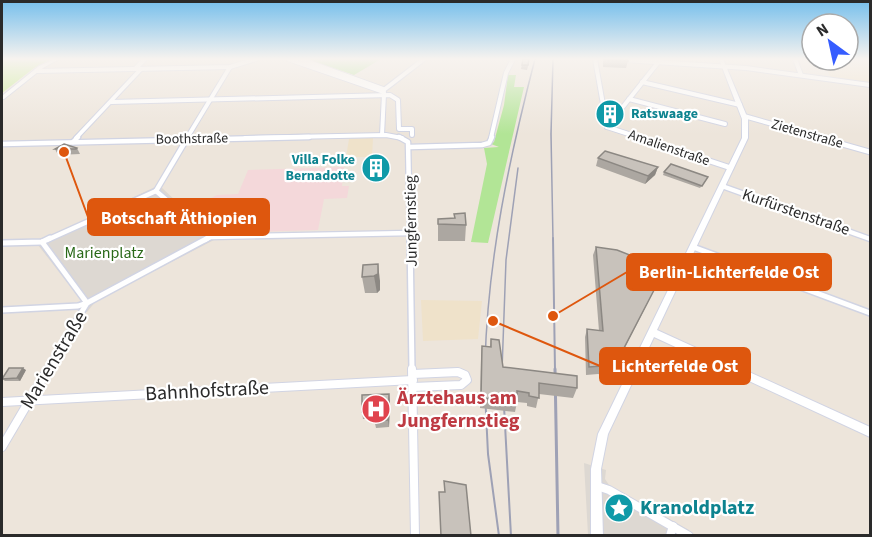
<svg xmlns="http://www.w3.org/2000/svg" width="872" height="537" font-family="'Source Sans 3',sans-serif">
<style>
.education{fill:#efe2ca}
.medical{fill:#f4d8da}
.green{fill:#b2e596}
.pitch{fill:#c7ed91}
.plaza{fill:#ddd8d2}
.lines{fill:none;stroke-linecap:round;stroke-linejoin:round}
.street-far3-casing{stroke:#d1d4e3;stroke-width:6}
.street-far2-casing{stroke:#d1d4e3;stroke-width:7}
.street-far1-casing{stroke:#d1d4e3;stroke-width:8}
.street-casing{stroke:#d1d4e3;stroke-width:10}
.secondary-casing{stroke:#d1d4e3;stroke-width:2}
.street-far3{stroke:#fff;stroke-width:4}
.street-far2{stroke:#fff;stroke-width:4.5}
.street-far1{stroke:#fff;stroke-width:5}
.street{stroke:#fff;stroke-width:8}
.secondary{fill:#fff;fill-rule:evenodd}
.tram-far1{stroke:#9ea1b5;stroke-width:1.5}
.tram{stroke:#9ea1b5;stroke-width:2}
.rail-far2{stroke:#9ea1b5;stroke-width:1.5}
.rail-far1{stroke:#9ea1b5;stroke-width:2}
.rail{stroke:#9ea1b5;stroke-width:3}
.wall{fill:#aca7a1}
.shaded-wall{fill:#8c8883}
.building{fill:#c8c2bb;stroke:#8c8883;stroke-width:1.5}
.labels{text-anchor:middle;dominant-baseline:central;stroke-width:4.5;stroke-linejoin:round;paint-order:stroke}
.far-culture-label{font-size:14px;font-weight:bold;fill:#0d838f;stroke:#fff;text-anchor:start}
.far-street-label{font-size:14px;fill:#2a2a2a;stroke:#fff}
.street-label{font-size:16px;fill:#2a2a2a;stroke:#fff}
.park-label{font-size:16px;fill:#296918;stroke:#fff}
.near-street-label{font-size:20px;fill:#2a2a2a;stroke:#fff}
.near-health-label{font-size:20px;font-weight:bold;fill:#be3a42;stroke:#fff;text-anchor:start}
.near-culture-label{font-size:20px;font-weight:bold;fill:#0d838f;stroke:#fff;text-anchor:start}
.leader{fill:none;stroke:#de570e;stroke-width:2}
.callout-dot{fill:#de570e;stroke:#fff;stroke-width:2}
.callout{fill:#de570e;stroke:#de570e;stroke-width:2}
.callout-label{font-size:18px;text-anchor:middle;font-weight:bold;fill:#fff}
</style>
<rect width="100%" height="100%" fill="#ede5db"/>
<g class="education">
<path d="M870,59V83L831,78L825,66L820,65L818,60Z"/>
<path d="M373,138L372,157H346L349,139Z"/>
<path d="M421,300L482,301L478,339L423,341Z"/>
</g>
<path class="medical" d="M344,167L342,186H349L347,198L324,199L318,230L216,233L188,209L217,195L238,194L248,170Z"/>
<g class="green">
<path d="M307,59H381L354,75Z"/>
<path d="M508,75H516L514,87H524L488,243L471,242L487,164L484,148L499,147L491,144L494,142L504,105Z"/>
</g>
<path class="pitch" d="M2,59H52L34,68L2,93Z"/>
<g class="plaza">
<path d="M155,187H161L211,234L216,236L214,240L96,301L87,312L73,309L81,300L38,245L34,244Z"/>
<path d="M584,463L606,470L605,479L609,485L689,530L688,535H588Z"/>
</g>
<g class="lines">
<g class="street-far3-casing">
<g id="street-far3">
<path d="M288,59L384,92"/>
<path d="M300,59L383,89"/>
<path d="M595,59L607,127"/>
<path d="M610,59L746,68L870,85"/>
<path d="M795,59L801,75"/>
<path d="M135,69L145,59"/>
<path d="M36,71L230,67L256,59"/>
<path d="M642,82L740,105"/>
<path d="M385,89L424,59"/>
<path d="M629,99L725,124"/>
<path d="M111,102L390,95L398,100L399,129H412V135"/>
<path d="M744,116L822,138"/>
<path d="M607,127L641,138"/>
<path d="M607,127L660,60"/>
<path d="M382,135L384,94"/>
<path d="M76,138L141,69"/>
<path d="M187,138L230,67"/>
<path d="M245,138L386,135L402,138"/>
<path d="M491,138L506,73L513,59"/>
</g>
</g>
<g class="street-far2-casing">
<g id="street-far2">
<path d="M399,137L408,142L410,240"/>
<path d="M637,137L731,168"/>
<path d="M817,137L870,152"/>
<path d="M73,142L78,137"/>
<path d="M2,144L309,137"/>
<path d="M410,147L482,145L489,143L492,137"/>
<path d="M722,186L870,239"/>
<path d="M156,191L188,137"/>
<path d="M156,191L210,237"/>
<path d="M47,240L156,191"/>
<path d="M205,240L210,237L411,233"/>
</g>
</g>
<g class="street-far1-casing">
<g id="street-far1">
<path d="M410,238L412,370"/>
<path d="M42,242L87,303L208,238"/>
<path d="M2,243L42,242L50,238"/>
<path d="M693,247L870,313"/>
<path d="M2,310L78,306L87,303"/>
<path d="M47,370L87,303"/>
</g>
</g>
<g class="street-casing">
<g id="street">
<path d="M412,369L415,536"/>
<path d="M413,374L458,372L465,375L467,380L461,385L413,387"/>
<path d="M2,402L413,380"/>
<path d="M2,447L48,369"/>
<path d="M597,486L609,490L689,536"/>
<path d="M670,536L673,526"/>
</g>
</g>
<g class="secondary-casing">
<g id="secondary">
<path d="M55,59H59L43,68L4,99H2V96L39,66Z"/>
<path d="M719,59H723L748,119V138L657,330L870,427V437L654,337L608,434L601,469L603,536H591V469L598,434L742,138V119Z"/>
</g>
</g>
<use href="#street-far3" class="street-far3"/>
<use href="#street-far2" class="street-far2"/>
<use href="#street-far1" class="street-far1"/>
<use href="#street" class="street"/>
<use href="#secondary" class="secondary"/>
<g class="tram-far1">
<path d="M485,362C488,258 509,159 535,59"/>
<path d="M502,370L506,260L518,168"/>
</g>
<g class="tram">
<path d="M502,369L511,536"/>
<path d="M485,392L488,454L499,536"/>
</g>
<path class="rail-far2" d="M553,240L551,134L553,59"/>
<path class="rail-far1" d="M553,238L555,370"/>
<path class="rail" d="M555,369L558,536"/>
</g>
<g class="wall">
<path d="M523,59H530L527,70L521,69Z"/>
<path d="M603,59H627L628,61L626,68L603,67Z"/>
<path d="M77,148L80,154L58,155L55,149Z"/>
<path d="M383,158L384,173L373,174L372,170H371L370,165Z"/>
<path d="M598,158L658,167L655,175L645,184L596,166Z"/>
<path d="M664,172L708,177L700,188L663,175Z"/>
<path d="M438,219L466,225L465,241H438Z"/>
<path d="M596,247L665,269L610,377L598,374L586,375L585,337L587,329L599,331L593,255Z"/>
<path d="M363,265L380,281V290L377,293H365L362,277Z"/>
<path d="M491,339L503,367L577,388L573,398L539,394L536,408L527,406V403L517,402L515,412L480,408L481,357L482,346L490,347Z"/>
<path d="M26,370L20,381H5L2,379Z"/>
<path d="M389,394L390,402L389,427L376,428L374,419H363L362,412Z"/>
</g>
<g class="shaded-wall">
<path d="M658,167L655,175L645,184L648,176Z"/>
<path d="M378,264L380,281V290L377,293L374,276Z"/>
<path d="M23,368L26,370L20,381L17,378Z"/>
<path d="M389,394L390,402L389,427L388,420Z"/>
</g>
<g class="building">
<path d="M523,59H529L528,65H522Z"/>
<path d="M605,59H627L628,61L605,60Z"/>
<path d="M64,144L77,148L76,149H55Z"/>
<path d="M605,151L658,167L648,176L598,158Z"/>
<path d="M371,158H383L384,167L372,168V165H370Z"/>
<path d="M671,164L708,177L702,186L664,172Z"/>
<path d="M465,213L466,225L438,224V219L455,218L454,214Z"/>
<path d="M596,247L617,250L665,269L613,369L602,366L589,367L587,329L603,331Z"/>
<path d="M378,264V274L374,276L362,277L363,265Z"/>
<path d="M491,339L499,340L503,367L577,376V388L539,383V398L529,396V393L517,391V401L481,398L482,346L491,347Z"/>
<path d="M9,368H23L17,378L2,379Z"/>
<path d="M389,394L388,420H374L375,411L362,412V395Z"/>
<path d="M444,481L466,485L471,536H441L439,492H445Z"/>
</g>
<linearGradient id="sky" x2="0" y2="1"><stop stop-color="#76bfec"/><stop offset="0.44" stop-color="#f7f3ef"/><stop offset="1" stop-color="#f7f3ef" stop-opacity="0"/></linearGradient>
<rect width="872" height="134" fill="url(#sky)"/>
<defs>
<g id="building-disc" transform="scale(1.5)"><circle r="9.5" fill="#0f9aa8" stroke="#fff"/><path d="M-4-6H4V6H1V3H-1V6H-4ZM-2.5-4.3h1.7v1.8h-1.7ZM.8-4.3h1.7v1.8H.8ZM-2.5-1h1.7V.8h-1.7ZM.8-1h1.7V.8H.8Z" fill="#fff"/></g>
<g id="hospital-disc" transform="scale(1.5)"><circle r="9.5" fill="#e0444e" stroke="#fff"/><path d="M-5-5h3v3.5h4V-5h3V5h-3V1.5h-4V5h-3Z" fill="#fff"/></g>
<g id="sight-disc" transform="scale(1.5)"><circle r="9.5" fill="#0f9aa8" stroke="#fff"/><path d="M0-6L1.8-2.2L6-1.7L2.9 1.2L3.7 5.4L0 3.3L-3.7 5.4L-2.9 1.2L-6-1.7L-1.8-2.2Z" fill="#fff"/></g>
</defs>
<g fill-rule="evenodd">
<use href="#building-disc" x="610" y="114"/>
<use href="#building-disc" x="376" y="168"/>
<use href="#hospital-disc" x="376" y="409"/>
<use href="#sight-disc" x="619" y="508"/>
</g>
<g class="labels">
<g class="far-culture-label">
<text x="631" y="114">Ratswaage</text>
<text x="355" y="160" text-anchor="end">Villa Folke<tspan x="355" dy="16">Bernadotte</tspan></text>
</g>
<g class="far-street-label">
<text transform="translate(807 134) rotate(16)">Zietenstraße</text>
<text transform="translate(192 139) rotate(-1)">Boothstraße</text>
<text transform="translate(669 148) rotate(19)">Amalienstraße</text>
</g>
<g class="street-label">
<text transform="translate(796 212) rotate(19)">Kurfürstenstraße</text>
<text transform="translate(411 221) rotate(-91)">Jungfernstieg</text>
</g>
<g class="park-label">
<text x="104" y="253">Marienplatz</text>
</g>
<g class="near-street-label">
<text transform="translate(54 360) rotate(-59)">Marienstraße</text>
<text transform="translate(207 391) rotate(-3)">Bahnhofstraße</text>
</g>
<g class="near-health-label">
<text x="397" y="398">Ärztehaus am<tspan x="397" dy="23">Jungfernstieg</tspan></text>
</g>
<g class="near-culture-label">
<text x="640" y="508">Kranoldplatz</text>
</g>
</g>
<path class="leader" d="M64 152L88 217M553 316L627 272M493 321L600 366"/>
<g class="callout-dot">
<circle cx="64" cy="152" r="6"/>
<circle cx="553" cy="316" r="6"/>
<circle cx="493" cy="321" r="6"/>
</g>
<g class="callout">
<rect x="88" y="199" width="181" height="36" rx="6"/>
<rect x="627" y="254" width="204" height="36" rx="6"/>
<rect x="600" y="348" width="150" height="36" rx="6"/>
</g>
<g class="callout-label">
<text x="179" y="224">Botschaft Äthiopien</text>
<text x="729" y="278">Berlin-Lichterfelde Ost</text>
<text x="675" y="372">Lichterfelde Ost</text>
</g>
<rect width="872" height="537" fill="none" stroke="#2a2a2a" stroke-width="6"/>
<g transform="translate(830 42) rotate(327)"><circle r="28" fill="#ffffff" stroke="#aaaaaa" stroke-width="1.5"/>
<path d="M0-4.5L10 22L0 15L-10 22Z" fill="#365dff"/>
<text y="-9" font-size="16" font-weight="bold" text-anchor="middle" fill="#2a2a2a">N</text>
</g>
</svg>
